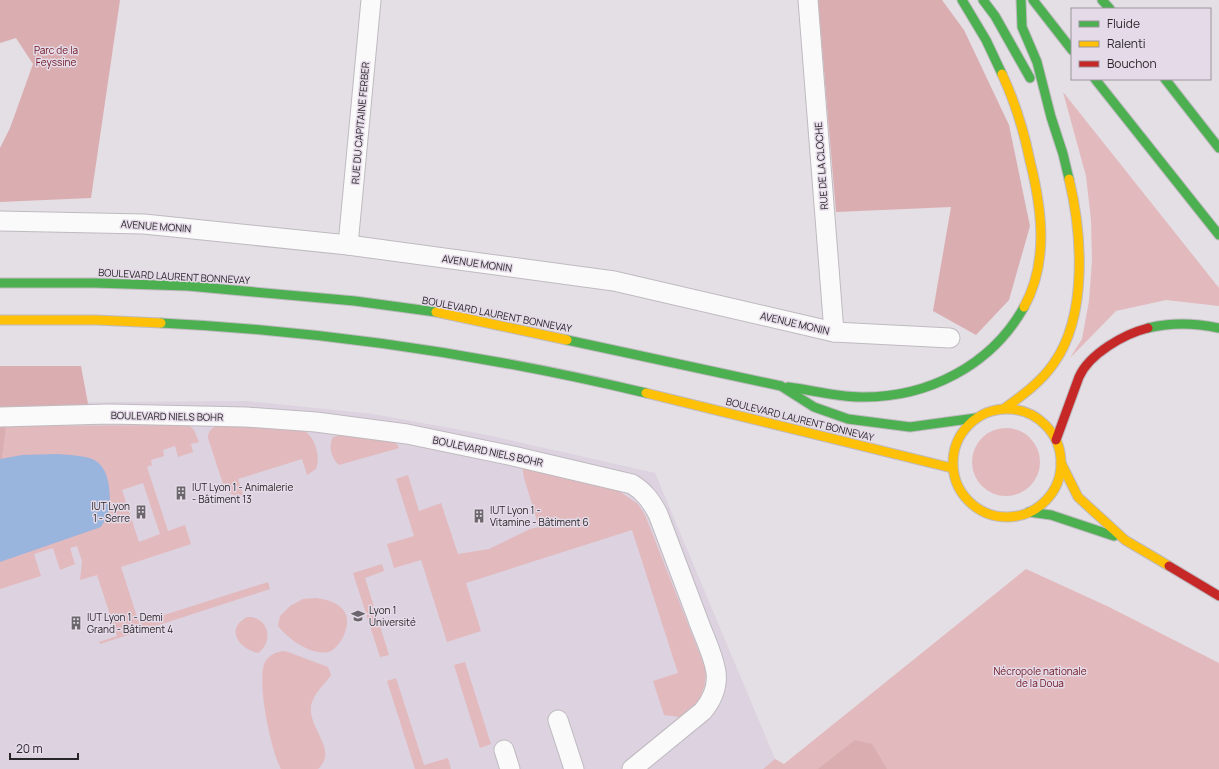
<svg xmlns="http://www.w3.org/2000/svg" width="1219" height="769" font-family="Manrope,sans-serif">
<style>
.built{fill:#ddd2e0}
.green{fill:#e2b9bc;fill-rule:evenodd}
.forest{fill:#daaeb1}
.water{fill:#99b4dd}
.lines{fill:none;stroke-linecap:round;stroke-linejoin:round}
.street-casing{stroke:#bfbac0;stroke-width:21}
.fast-casing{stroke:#bfbac0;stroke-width:11}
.slow-casing{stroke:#bfbac0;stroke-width:11}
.jam-casing{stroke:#bfbac0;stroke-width:11}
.street{stroke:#fbfafb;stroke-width:19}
.fast{stroke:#4caf50;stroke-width:9}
.slow{stroke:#ffc107;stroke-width:9}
.jam{stroke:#c62828;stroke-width:9}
.labels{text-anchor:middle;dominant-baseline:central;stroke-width:3;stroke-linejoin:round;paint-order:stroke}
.park-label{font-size:10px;fill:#6e131f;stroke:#e5dbe8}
.street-label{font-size:10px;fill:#29262a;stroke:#e5dbe8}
.poi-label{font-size:10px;fill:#29262a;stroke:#e5dbe8;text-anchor:start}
</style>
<rect width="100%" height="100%" fill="#e4dee5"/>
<path class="built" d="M247,401L373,414L482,434L655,473L775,759L763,769H0V403Z"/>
<g class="green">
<path d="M1063,92L1219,288V306L1166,300L1116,311L1070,358L1082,339L1089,301L1092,261L1091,220L1086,176Z"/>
<path d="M189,425L194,430L199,442L191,444L193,452L178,457L175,446L163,450L164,456L151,460L152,465L147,467L168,531L185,525L191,544L121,567L139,623L268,582L270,589L100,644L99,642L117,636L97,575L80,580L82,561L77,546L70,548L75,564L60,570L53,548L34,554L41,576L0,589V541L26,474L2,459L6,426ZM143,483L160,534L139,542L122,490Z"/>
<path d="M219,425L303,430C315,436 321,457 316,469L307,475L302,459L238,479L243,495C234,496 229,495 224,487L208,438C208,431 212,427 219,425Z"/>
<circle cx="1006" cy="462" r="34"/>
<path d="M342,435L391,441L396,443L399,448L339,465C331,458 328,446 333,437Z"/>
<path d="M522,465L616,489L638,504L645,515L706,670L705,684L699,702L679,717L664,715L653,681L678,673L632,530L466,583L481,631L447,642L421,560L394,568L387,544L414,536L396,479L408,475L419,511L441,503L458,554L489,549L530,529L539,527L524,478Z"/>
<path d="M382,564L384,571L365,578L389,655L380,657L353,573Z"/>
<path d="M1026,569L1109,607L1219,663V769H763L775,759L784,764Z"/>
<path d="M316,598C339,601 355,612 343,637C341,641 336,648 331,651C314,658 288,639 278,626L280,616L290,606L303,599Z"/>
<path d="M247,617C269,616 274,642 258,653C246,651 228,637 239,623C241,621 244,619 247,617Z"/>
<path d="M283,651L288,652L328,667L331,675C324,685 313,694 311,706C308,729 339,750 318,769H281C271,751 256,680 265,662C269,655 276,652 283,651Z"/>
<path d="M465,662L491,744L480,748L454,665Z"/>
<path d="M396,678L424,765L448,758L451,769H415L387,681Z"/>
</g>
<g class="forest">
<path d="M0,0H120L91,198L0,202V148L10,128L33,64L16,38L0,43Z"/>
<path d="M818,0H942L964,30L1009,125L1030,226L1009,300L976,335L933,311L951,207L836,212Z"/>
<path d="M0,366H81L89,409L8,412L2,459H0Z"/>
<path d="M855,740L872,744L887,769H818Z"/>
</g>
<path class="water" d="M56,454C67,455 87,455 96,461C110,470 111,495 109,510C108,516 104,522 101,527L0,562V459L22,455Z"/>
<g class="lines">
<g class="street-casing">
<g id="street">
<path d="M808,0L834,332"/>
<path d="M0,221L144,224L348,245L614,281L834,332L950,338"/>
<path d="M348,245L371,0"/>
<path d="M0,417L109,414L246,417L316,422L407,434L513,456L632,484C645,492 651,501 658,514C671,548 684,583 697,617C703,635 713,653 716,672C718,687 712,700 703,711L632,769"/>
<path d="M558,720L574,769"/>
<path d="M504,750L510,769"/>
</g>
</g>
<g class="fast-casing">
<g id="fast">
<path d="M962,0L986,40L1002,74"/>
<path d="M983,0L995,16L1030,78"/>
<path d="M1021,0L1022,27L1037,62L1051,117L1063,154L1069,179"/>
<path d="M1033,0L1072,50"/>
<path d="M1102,0L1110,9"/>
<path d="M1095,79L1219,235"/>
<path d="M1165,79L1219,148"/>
<path d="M0,283H95L188,286L355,301L436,312"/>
<path d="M161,323C325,331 487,355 646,393"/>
<path d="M1148,328C1173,322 1195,323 1219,328"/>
<path d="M567,340L781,386L814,407L848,419L910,427L976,418"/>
<path d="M788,387C812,390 836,397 861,397C927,398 991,366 1024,307"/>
<path d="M1029,512L1051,515L1114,536"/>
</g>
</g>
<g class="slow-casing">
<g id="slow">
<path d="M1002,74C1015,102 1024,131 1030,161C1042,209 1049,262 1024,307"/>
<path d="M436,312L567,340"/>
<path d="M0,320H96L161,323"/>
<path d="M646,393L952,468"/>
<path d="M1005,408C1023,395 1042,381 1054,363C1088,315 1082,233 1069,179"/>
<circle cx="1007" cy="463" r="54"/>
<path d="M1061,463L1078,497L1125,540L1169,566"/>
</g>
</g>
<g class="jam-casing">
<g id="jam">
<path d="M1056,440L1079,377C1089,354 1124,334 1148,328"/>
<path d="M1169,566L1219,596"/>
</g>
</g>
<use href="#street" class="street"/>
<use href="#fast" class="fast"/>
<use href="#slow" class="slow"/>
<use href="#jam" class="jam"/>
</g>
<defs>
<g id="building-bare" transform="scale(1.08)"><path d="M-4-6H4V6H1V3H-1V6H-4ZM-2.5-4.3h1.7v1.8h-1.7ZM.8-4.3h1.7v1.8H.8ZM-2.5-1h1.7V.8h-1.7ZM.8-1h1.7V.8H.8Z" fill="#6a666b" stroke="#e5dbe8" stroke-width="2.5" paint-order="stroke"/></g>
<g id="university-bare" transform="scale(1.08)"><path d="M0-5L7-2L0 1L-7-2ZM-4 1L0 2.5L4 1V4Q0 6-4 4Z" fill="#6a666b" stroke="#e5dbe8" stroke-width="2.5" paint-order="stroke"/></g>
</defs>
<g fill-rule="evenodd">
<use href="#building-bare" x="181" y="493"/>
<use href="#building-bare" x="141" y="512"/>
<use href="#building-bare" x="479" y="516"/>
<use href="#university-bare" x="358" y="616"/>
<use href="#building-bare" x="76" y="623"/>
</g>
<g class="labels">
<g class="park-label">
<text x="56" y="50">Parc de la<tspan x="56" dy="12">Feyssine</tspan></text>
<text x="1040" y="671">Nécropole nationale<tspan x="1040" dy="12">de la Doua</tspan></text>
</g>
<g class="street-label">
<text transform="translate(360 123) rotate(-85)">RUE DU CAPITAINE FERBER</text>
<text transform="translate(821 166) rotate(-94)">RUE DE LA CLOCHE</text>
<text transform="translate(156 226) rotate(4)">AVENUE MONIN</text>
<text transform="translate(477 263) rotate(8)">AVENUE MONIN</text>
<text transform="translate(174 276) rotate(3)">BOULEVARD LAURENT BONNEVAY</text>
<text transform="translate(497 314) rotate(11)">BOULEVARD LAURENT BONNEVAY</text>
<text transform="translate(795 323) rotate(13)">AVENUE MONIN</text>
<text transform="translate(167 416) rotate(1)">BOULEVARD NIELS BOHR</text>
<text transform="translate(800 419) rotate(14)">BOULEVARD LAURENT BONNEVAY</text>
<text transform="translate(488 451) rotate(12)">BOULEVARD NIELS BOHR</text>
</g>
<g class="poi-label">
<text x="192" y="487">IUT Lyon 1 - Animalerie<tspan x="192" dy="12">- Bâtiment 13</tspan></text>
<text x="130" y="506" text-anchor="end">IUT Lyon<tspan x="130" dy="12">1 - Serre</tspan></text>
<text x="490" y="510">IUT Lyon 1 -<tspan x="490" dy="12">Vitamine - Bâtiment 6</tspan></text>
<text x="369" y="610">Lyon 1<tspan x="369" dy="12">Université</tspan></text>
<text x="87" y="617">IUT Lyon 1 - Demi<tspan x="87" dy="12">Grand - Bâtiment 4</tspan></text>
</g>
</g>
<rect x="1071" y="8" width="140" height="72" fill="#e5dbe8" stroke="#9a939c"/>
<rect x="1079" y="21" width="20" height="6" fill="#4caf50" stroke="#9a939c"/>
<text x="1107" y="28" font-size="12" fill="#29262a">Fluide</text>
<rect x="1079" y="41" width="20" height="6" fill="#ffc107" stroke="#9a939c"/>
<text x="1107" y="48" font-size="12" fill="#29262a">Ralenti</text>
<rect x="1079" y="61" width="20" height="6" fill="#c62828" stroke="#9a939c"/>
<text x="1107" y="68" font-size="12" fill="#29262a">Bouchon</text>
<path d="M10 753v6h68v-6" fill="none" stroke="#29262a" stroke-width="2"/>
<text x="16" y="753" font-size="12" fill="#29262a" stroke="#e5dbe8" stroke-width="3" paint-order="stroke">20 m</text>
</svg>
